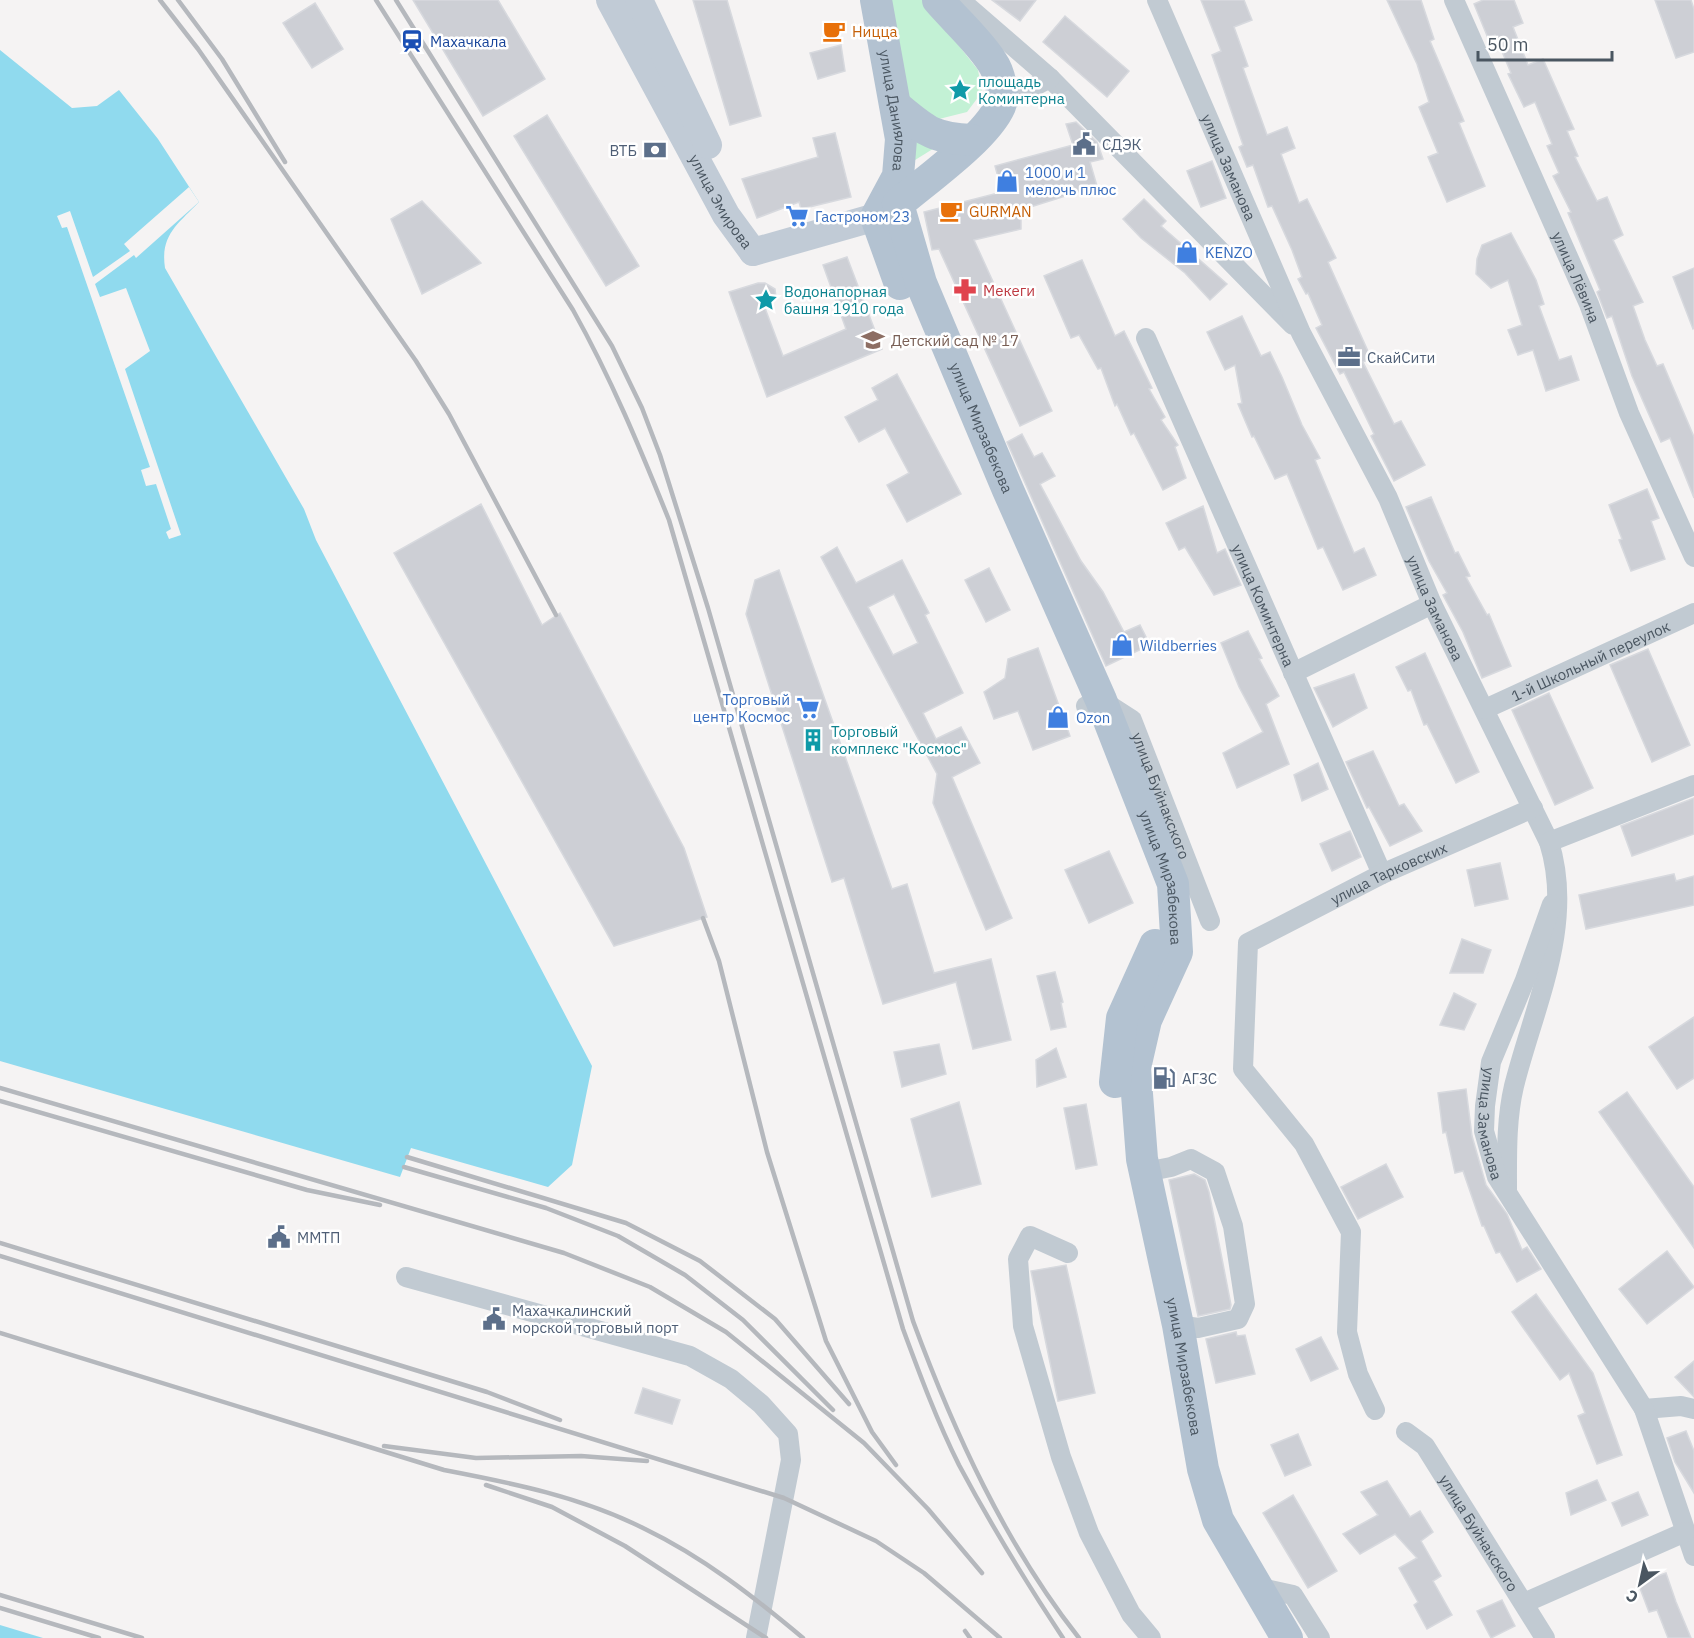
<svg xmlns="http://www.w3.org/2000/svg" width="1694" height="1638" font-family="'IBM Plex Sans',sans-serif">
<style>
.green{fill:#c3f1d5}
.water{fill:#90daee}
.pier{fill:#f5f3f3}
.building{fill:#cdcfd5;stroke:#d7d9de;stroke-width:1.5;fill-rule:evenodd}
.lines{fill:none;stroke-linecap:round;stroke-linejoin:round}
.street{stroke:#c1cad2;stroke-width:20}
.secondary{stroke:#c1cbd6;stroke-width:28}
.primary{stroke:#b3c2d1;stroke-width:32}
.rail{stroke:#b5b8bd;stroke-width:4.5}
.labels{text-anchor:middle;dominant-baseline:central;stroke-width:5;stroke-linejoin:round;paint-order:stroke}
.food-label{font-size:15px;fill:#c56008;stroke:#fff;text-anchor:start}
.transit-label{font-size:15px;fill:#164399;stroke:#fff;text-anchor:start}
.culture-label{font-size:15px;fill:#0d838f;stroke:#fff;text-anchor:start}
.street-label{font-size:15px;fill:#4a5661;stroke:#fff}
.service-label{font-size:15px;fill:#4e5e75;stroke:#fff;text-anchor:start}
.shop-label{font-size:15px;fill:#366cbe;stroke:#fff;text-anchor:start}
.health-label{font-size:15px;fill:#be3a42;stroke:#fff;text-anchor:start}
.education-label{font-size:15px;fill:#785e54;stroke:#fff;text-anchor:start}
</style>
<rect width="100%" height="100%" fill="#f5f3f3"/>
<g class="green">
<path d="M888,0H923L978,70L982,92L967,112L935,120L907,98Z"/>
<path d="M910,128L936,147L907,165Z"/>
</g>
<g class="water">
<path d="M0,50L72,108L97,106L119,90L158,139L199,202C178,224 160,235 165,268L304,509L316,540L592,1066L572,1165L548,1187L411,1148L400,1177L0,1061Z"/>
<path d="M0,1625L43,1638H0Z"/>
</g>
<path class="pier" d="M189,187L199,202L136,258L134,255L95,284L100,297L126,288L150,351L125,369L181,535L169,539L166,532L171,529L156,484L146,486L141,470L150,467L67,227L62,228L57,216L70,211L93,277L130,251L124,244Z"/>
<g class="building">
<path d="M413,0H498L545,79L483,116Z"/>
<path d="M693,0H727L761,116L730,125Z"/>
<path d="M992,0H1036L1020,21Z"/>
<path d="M1201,0H1244L1252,20L1234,27L1248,66L1243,68L1267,135L1287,127L1295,148L1281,154L1299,203L1307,199L1336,258L1328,262L1371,358L1363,362L1394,424L1401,421L1425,465L1394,481L1371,436L1374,434L1344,372L1340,374L1316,328L1322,325L1308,293L1306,294L1298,279L1302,277L1292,250L1272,206L1268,207L1253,165L1247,167L1239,147L1243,145L1212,55L1221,51Z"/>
<path d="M1387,0H1421L1434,39L1430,41L1464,121L1459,123L1485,186L1447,202L1428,157L1438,153L1419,107L1429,102L1417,64Z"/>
<path d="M1483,0H1514L1523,23L1513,27L1528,65L1543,59L1574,129L1567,131L1578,156L1575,157L1597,201L1607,197L1623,235L1613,240L1643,302L1633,306L1645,340L1657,366L1663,364L1694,437V498L1670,438L1661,442L1632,376L1612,316L1607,318L1597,292L1600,290L1568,213L1571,212L1553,176L1559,173L1547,146L1552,144L1535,102L1524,107L1508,74L1511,73L1495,35L1488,38L1474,4Z"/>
<path d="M1655,0H1691L1694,9V52L1676,58Z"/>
<path d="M315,3L343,49L312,68L283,23Z"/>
<path d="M1065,16L1129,71L1107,97L1043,42Z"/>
<path d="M841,45L845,71L818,79L810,53Z"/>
<path d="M547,115L639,266L606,286L514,136Z"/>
<path d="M1076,122L1097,142L1103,159L1090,162L1097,186L1021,210V229L974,240L1052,411L1020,426L939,249L932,250L924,212L1002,192L995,166L1073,145L1066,124Z"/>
<path d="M835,133L851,197L801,209L799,202L757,218L742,179L818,157L813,138Z"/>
<path d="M1212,161L1226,198L1201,207L1187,171Z"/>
<path d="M1144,199L1166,221L1161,226L1227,284L1210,300L1185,273L1141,238L1123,219Z"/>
<path d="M422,201L481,263L422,294L391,219Z"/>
<path d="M1511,233L1536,280L1544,304L1539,306L1559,360L1571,356L1579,380L1546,391L1533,350L1518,355L1508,330L1522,325L1508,280L1491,288L1476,274L1477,259L1482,245Z"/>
<path d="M847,257L882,349L767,397L729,292L758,283H765L775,289L776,298L765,308L783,356L846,329L823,265Z"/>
<path d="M1082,260L1115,336L1124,331L1152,388L1149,389L1165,417L1161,420L1178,445L1175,447L1186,478L1163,490L1134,433L1131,435L1117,404L1115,406L1101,368L1098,369L1079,335L1071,338L1044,276Z"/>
<path d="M1694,268V328L1693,329L1673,277Z"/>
<path d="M1242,316L1261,356L1270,352L1282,377L1302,425L1320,458L1315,460L1354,553L1364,548L1376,575L1343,590L1323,547L1318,549L1287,474L1275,479L1254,436L1252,437L1238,404L1242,403L1235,365L1225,370L1207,332Z"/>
<path d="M897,374L961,494L907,522L887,485L909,473L885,428L859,442L845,417L878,400L872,388Z"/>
<path d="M1022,434L1034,457L1042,453L1055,476L1040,484L1081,561L1103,592L1124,632L1140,625L1150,645L1106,666L1007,442Z"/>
<path d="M1647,489L1659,518L1651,521L1665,559L1631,571L1619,540L1622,539L1609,505Z"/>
<path d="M1431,497L1455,553L1458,552L1470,576L1466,577L1487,615L1489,614L1511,666L1482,678L1463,632L1443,595L1447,593L1429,561L1406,507Z"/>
<path d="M481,504L542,625L560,613L684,848L707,917L614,946L394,553Z"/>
<path d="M1203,506L1217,553L1225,549L1241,585L1214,595L1185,547L1179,550L1166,523Z"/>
<path d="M837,547L856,583L902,560L929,613L925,615L963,693L923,713L936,739L961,727L980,763L952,777L1012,918L986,930L933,803L937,774L821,557ZM894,594L918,643L893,655L868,607Z"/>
<path d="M989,568L1010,610L986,622L965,580Z"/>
<path d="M779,570L892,889L907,884L934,973L991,959L1011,1040L973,1049L956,982L883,1004L844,878L832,882L746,614L755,580Z"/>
<path d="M1248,631L1262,658L1259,659L1279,696L1266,704L1289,764L1237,788L1223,753L1263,732L1239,687L1221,643Z"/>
<path d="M1038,648L1070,736L1033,750L1018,711L994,719L984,692L1005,678L1008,659Z"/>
<path d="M1648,649L1690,745L1652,762L1610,665Z"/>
<path d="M1425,653L1479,772L1456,783L1427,724L1424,725L1411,690L1408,691L1396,667Z"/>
<path d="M1354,674L1367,708L1333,727L1314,688Z"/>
<path d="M1549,693L1593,788L1555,805L1512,710Z"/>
<path d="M1373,751L1399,806L1404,804L1422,831L1390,846L1369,807L1367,808L1346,762Z"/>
<path d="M1318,763L1328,789L1302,801L1294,775Z"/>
<path d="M1694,798V834L1632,856L1621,826Z"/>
<path d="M1350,831L1361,857L1332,871L1320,844Z"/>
<path d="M1109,851L1133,903L1089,923L1065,870Z"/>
<path d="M1500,863L1508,899L1475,906L1467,870Z"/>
<path d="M1674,874L1676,881L1694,876V905L1586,929L1579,895Z"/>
<path d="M1462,939L1491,950L1483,973H1450Z"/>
<path d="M1055,972L1063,1002L1061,1003L1066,1027L1051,1030L1037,976Z"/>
<path d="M1454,993L1476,1004L1464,1030L1440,1025Z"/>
<path d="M1694,1017V1078L1677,1089L1649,1047Z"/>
<path d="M939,1044L946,1074L902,1087L894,1052Z"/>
<path d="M1056,1048L1066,1077L1037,1087L1036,1060Z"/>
<path d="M1466,1089L1472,1136L1486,1185L1507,1214L1522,1250L1527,1247L1541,1269L1517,1282L1500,1252L1496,1253L1484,1226H1482L1463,1171L1455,1173L1446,1132L1443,1133L1438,1093Z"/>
<path d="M1627,1092L1694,1187V1248L1599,1112Z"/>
<path d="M959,1102L981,1184L932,1197L911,1119Z"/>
<path d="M1086,1104L1097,1165L1076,1169L1064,1108Z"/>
<path d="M1386,1164L1403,1197L1358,1219L1341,1187Z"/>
<path d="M1194,1174L1205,1180L1209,1192L1231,1305L1230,1309L1198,1316L1169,1180Z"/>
<path d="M1667,1251L1694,1287L1647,1324L1619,1289Z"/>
<path d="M1066,1265L1095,1393L1058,1401L1031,1271Z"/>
<path d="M1536,1294L1593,1373L1622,1455L1597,1464L1578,1416L1585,1413L1569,1373L1560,1380L1512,1312Z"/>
<path d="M1236,1332L1237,1336L1245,1335L1255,1374L1216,1383L1206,1339Z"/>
<path d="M1321,1337L1338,1369L1311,1381L1296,1349Z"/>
<path d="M1694,1361V1397L1675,1377Z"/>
<path d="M643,1388L680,1400L672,1424L635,1413Z"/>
<path d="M1686,1431L1694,1451V1493L1675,1462L1667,1438Z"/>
<path d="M1298,1434L1311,1465L1285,1476L1271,1445Z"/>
<path d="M1597,1480L1606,1500L1571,1515L1566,1493Z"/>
<path d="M1387,1481L1410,1517L1420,1511L1433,1532L1421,1541L1441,1576L1433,1581L1452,1615L1427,1629L1414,1605L1418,1602L1399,1568L1417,1558L1395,1534L1360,1554L1343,1534L1378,1515L1361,1492Z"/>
<path d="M1638,1492L1648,1515L1622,1526L1612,1503Z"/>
<path d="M1293,1495L1337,1571L1308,1588L1263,1513Z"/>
<path d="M1666,1573L1676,1602L1691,1638H1668L1657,1610L1649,1612L1638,1583Z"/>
<path d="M1502,1600L1515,1626L1491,1638L1477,1611Z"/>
</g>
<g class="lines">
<g class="street">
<path d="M960,0L1050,78L1293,325"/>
<path id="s1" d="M1157,0L1301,333L1388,498L1432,604L1549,842C1575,925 1534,1006 1514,1086C1506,1120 1507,1156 1507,1190"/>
<path id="s2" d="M1454,0L1589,304L1629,413L1694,557"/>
<path d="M1001,104L1050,78"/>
<path id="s3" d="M1146,338L1382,874"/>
<path d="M1293,673L1432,604"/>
<path id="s4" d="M1086,706L1101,700L1132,720L1210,921"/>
<path id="s5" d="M1485,709L1694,613"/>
<path d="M1549,842L1694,785"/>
<path id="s6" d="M1552,904L1525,980L1491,1062L1485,1106L1484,1131L1497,1177L1644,1409L1681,1406L1694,1409"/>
<path d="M1145,1172L1171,1167L1191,1159L1215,1172L1233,1226L1245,1304L1238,1319L1198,1328L1178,1325"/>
<path d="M1068,1253L1030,1236L1018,1259L1023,1326L1061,1457L1089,1533L1131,1614L1151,1638"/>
<path d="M406,1277L690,1356L731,1379L761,1404L788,1434L791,1460L756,1638"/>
<path d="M1644,1409L1694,1556"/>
<path id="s7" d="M1375,1410L1358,1374L1347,1332L1351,1232L1304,1144L1243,1069L1248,943L1382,874L1533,808"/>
<path id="s8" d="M1406,1432L1425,1446L1545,1638"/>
<path d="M1257,1587L1293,1595L1320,1638"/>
<path d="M1524,1603L1685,1532"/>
</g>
<g class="secondary">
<path id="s9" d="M610,0L726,215L753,252"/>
<path d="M639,0L708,145"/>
<path d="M753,252L876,217L896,205"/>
</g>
<g class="primary">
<path id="s10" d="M876,0L901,139L898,176L876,217L900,284"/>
<path id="s11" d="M938,0C955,20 978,40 992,62C999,72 1005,94 1000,106C986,138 926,180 898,204L921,283L1008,490L1101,700L1173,884L1177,952L1146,1020L1135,1068L1142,1159L1178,1325L1203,1469L1218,1520L1287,1638"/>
<path d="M897,107C927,132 933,138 972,140"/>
<path d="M1115,1082L1122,1018L1155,945"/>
</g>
<g class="rail">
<path d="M160,0L198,49L416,361L449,414L556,615"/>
<path d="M178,0L222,59L285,162"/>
<path d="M376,0L573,310C611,378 640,448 669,520L903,1329C920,1375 937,1421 959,1465C991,1525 1026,1582 1063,1638"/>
<path d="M396,0L612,346L642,408L660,455L708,608L913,1321C954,1432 1005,1544 1079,1638"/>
<path d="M703,918L719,961L767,1152L826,1341L872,1432L896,1465"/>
<path d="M0,1088L564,1253L650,1287L726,1332L864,1443L928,1509L982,1573"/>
<path d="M0,1101L307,1190L380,1205"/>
<path d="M407,1157L626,1223L700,1261L775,1319L849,1404"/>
<path d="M404,1167L546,1208L618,1236L685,1275L743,1320L833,1410"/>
<path d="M0,1243L487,1392L560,1420"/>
<path d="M0,1256L784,1498L876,1541L924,1573L1000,1638"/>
<path d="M0,1333L444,1470C512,1483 582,1497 645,1529C703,1557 754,1597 803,1638"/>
<path d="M384,1446L476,1458L581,1456L647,1461"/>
<path d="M486,1485L552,1507L625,1546L766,1638"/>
<path d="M0,1595L142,1638"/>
<path d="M0,1608L99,1638"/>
<path d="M965,1631L970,1638"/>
</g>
</g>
<defs>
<g id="cafe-bare" transform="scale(1.8)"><path d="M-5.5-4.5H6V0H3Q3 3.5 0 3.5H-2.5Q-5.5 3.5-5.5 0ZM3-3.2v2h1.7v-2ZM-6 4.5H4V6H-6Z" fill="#e8710a" stroke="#fff" stroke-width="2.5" paint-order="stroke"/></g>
<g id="station-bare" transform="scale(1.8)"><path d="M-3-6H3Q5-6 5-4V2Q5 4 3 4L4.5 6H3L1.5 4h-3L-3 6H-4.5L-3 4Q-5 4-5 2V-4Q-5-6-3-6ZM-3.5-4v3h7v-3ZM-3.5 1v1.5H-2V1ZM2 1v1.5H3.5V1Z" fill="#1a4fb4" stroke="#fff" stroke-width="2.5" paint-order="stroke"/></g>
<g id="sight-bare" transform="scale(1.8)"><path d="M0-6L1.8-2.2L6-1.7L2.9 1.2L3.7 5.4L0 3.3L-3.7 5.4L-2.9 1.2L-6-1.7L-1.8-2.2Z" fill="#0f9aa8" stroke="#fff" stroke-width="2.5" paint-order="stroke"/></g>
<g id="civic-bare" transform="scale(1.8)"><path d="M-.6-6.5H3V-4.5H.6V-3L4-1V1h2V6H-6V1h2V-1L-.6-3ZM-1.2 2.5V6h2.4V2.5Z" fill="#5c6f8a" stroke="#fff" stroke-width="2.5" paint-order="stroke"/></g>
<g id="bank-bare" transform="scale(1.8)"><path d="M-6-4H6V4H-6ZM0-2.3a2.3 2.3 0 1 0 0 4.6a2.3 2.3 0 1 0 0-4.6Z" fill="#5c6f8a" stroke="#fff" stroke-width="2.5" paint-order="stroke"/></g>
<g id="shop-bare" transform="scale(1.8)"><path d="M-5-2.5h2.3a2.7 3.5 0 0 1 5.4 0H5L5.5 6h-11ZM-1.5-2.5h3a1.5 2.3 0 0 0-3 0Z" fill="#3f7fe0" stroke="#fff" stroke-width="2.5" paint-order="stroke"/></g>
<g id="supermarket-bare" transform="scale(1.8)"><path d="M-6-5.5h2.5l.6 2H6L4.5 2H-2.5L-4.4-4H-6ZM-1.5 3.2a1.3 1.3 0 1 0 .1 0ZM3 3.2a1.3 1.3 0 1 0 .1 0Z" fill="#3f7fe0" stroke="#fff" stroke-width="2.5" paint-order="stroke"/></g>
<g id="pharmacy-bare" transform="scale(1.8)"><path d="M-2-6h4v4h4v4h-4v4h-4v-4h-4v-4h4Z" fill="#e0444e" stroke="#fff" stroke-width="2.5" paint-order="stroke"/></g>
<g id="school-bare" transform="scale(1.8)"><path d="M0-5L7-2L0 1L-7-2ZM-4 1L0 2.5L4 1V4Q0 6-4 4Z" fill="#8d6e63" stroke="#fff" stroke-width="2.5" paint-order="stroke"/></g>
<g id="office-bare" transform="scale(1.8)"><path d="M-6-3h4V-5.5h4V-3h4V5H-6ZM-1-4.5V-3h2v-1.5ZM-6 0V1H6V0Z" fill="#5c6f8a" stroke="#fff" stroke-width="2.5" paint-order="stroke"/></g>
<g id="building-bare" transform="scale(1.8)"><path d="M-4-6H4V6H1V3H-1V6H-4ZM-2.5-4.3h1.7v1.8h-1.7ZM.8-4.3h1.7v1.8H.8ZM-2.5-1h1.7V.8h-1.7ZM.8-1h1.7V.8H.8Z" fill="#0f9aa8" stroke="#fff" stroke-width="2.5" paint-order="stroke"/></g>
<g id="fuel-bare" transform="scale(1.8)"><path d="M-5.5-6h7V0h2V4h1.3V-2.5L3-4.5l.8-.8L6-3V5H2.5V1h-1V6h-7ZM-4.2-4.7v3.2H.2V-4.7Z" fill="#5c6f8a" stroke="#fff" stroke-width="2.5" paint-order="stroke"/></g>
</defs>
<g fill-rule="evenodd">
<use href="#cafe-bare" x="834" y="31"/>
<use href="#station-bare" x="412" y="41"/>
<use href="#sight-bare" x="960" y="90"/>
<use href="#civic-bare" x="1084" y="144"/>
<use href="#bank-bare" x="655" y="150"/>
<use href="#shop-bare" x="1007" y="181"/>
<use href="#cafe-bare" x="951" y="211"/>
<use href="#supermarket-bare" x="797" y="216"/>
<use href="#shop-bare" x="1187" y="252"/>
<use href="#pharmacy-bare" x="965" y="290"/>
<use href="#sight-bare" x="766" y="300"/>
<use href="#school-bare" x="873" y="340"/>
<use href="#office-bare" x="1349" y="357"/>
<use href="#shop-bare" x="1122" y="645"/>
<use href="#supermarket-bare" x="808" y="708"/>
<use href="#shop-bare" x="1058" y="717"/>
<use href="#building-bare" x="813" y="740"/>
<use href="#fuel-bare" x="1164" y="1078"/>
<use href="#civic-bare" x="279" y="1237"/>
<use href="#civic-bare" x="494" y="1319"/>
</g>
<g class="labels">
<g class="food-label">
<text x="852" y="31">Ницца</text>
<text x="969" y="211">GURMAN</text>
</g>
<g class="transit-label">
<text x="430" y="41">Махачкала</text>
</g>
<g class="culture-label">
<text x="978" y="81">площадь<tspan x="978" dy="17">Коминтерна</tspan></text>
<text x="784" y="291">Водонапорная<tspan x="784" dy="17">башня 1910 года</tspan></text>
<text x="831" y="731">Торговый<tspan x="831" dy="17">комплекс "Космос"</tspan></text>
</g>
<g class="street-label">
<text stroke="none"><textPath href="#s10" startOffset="112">улица Даниялова</textPath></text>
<text stroke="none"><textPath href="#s1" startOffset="182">улица Заманова</textPath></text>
<text stroke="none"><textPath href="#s9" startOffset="230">улица Эмирова</textPath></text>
<text stroke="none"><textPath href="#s2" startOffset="303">улица Лёвина</textPath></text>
<text stroke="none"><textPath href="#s11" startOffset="510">улица Мирзабекова</textPath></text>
<text stroke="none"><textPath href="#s3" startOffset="292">улица Коминтерна</textPath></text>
<text stroke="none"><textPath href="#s1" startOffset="669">улица Заманова</textPath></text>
<text stroke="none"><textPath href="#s5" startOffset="116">1-й Школьный переулок</textPath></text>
<text stroke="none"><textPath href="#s4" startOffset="134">улица Буйнакского</textPath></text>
<text stroke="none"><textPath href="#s7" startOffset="663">улица Тарковских</textPath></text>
<text stroke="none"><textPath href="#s11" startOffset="996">улица Мирзабекова</textPath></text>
<text stroke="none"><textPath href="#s6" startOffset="232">улица Заманова</textPath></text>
<text stroke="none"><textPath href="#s11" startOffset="1500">улица Мирзабекова</textPath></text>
<text stroke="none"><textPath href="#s8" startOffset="126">улица Буйнакского</textPath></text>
</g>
<g class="service-label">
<text x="1102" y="144">СДЭК</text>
<text x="637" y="150" text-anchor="end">ВТБ</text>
<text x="1367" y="357">СкайСити</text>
<text x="1182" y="1078">АГЗС</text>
<text x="297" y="1237">ММТП</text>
<text x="512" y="1310">Махачкалинский<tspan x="512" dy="17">морской торговый порт</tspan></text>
</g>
<g class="shop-label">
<text x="1025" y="172">1000 и 1<tspan x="1025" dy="17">мелочь плюс</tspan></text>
<text x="815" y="216">Гастроном 23</text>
<text x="1205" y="252">KENZO</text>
<text x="1140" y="645">Wildberries</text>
<text x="790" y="699" text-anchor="end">Торговый<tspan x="790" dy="17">центр Космос</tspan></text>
<text x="1076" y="717">Ozon</text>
</g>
<g class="health-label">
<text x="983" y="290">Мекеги</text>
</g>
<g class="education-label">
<text x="891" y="340">Детский сад № 17</text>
</g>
</g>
<g transform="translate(1640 1584) rotate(213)" stroke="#ffffff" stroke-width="4.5" paint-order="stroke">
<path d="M0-4.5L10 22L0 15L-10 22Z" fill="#4a5661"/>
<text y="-9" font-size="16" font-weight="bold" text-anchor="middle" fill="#4a5661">С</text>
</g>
<path d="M1478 51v9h134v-9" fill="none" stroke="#4a5661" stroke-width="3"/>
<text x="1487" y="51" font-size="18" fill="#4a5661" stroke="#ffffff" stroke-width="4.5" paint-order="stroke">50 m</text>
</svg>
